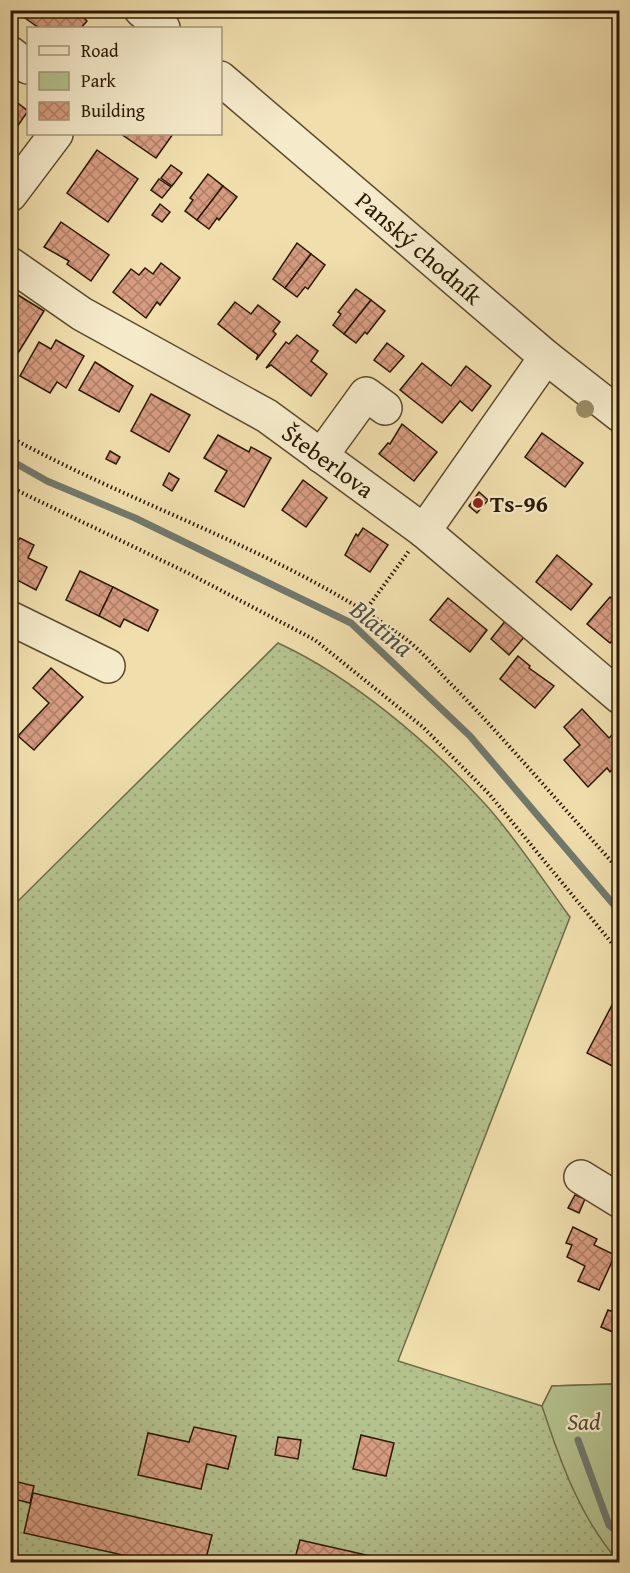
<svg xmlns="http://www.w3.org/2000/svg" width="630" height="1573" font-family="'Gentium Book Plus',serif">
<style>
.grass{fill:url(#grass-dots);stroke:#6f6d48;stroke-width:1.5}
.park{fill:#b4c28e;stroke:#6f6d48;stroke-width:1.5}
.lines{fill:none;stroke-linecap:round;stroke-linejoin:round}
.stream{stroke:#70796d;stroke-width:7}
.building{fill:url(#building-cross-hatch);stroke:#2a1801;stroke-width:1.5}
.minor-casing{stroke:#5c4a2c;stroke-width:36}
.path{stroke:#2a1801;stroke-width:4;stroke-dasharray:1.5 3;stroke-linecap:butt}
.minor{stroke:#f5eaca;stroke-width:33}
.tree{fill:#9a8d66}
.poi-dot{fill:#8f2418;stroke:#f5eaca;stroke-width:2}
.labels{text-anchor:middle;dominant-baseline:central;stroke-width:4.5;stroke-linejoin:round;paint-order:stroke}
.street-label{font-size:24px;fill:#2a1801;stroke:#f5eaca}
.poi-label{font-size:24px;font-weight:bold;fill:#2a1801;stroke:#f5eaca;text-anchor:start}
.park-label{font-size:24px;font-style:italic;fill:#534b2b;stroke:#f5eaca}
.water-label{font-size:26px;font-style:italic;fill:#535040;stroke:#f5eaca}
</style>
<defs>
<pattern id="grass-dots" width="8" height="8" patternUnits="userSpaceOnUse" patternTransform="scale(1.5)"><rect width="8" height="8" fill="#b4c28e"/><path d="M2 2h.1M6 6h.1" fill="none" stroke="#9ba679" stroke-width="1.8" stroke-linecap="round"/></pattern>
<pattern id="building-cross-hatch" width="8" height="8" patternUnits="userSpaceOnUse" patternTransform="scale(1.5)"><rect width="8" height="8" fill="#d69c80"/><path d="M0 0l8 8M0 8l8-8" fill="none" stroke="#ae7e66"/></pattern>
</defs>
<rect width="100%" height="100%" fill="#f0dead"/>
<filter id="stains"><feTurbulence type="fractalNoise" baseFrequency=".00333" numOctaves="4"/><feColorMatrix values="0 0 0 0 .2 0 0 0 0 .09 0 0 0 0 .02 0 0 0 .5 -.17"/></filter>
<radialGradient id="worn" r=".72"><stop offset=".6" stop-color="#630" stop-opacity="0"/><stop offset="1" stop-color="#630" stop-opacity=".3"/></radialGradient>
<path class="grass" d="M278,643C352,677 430,743 485,804C516,838 542,879 570,917L398,1361L542,1406L552,1386L613,1384L619,1387V1562H11V908Z"/>
<path class="park" d="M613,1384L620,1387L619,1562C580,1518 560,1461 542,1406L552,1386Z"/>
<g class="lines">
<g class="stream">
<path d="M10,460L47,481L135,518L351,623L470,736L620,912"/>
<path d="M578,1440L609,1525L620,1534"/>
</g>
</g>
<g class="building">
<path d="M24,10H76L87,21L81,28H39L21,15Z"/>
<path d="M10,97L28,111L10,137Z"/>
<path d="M121,134H173L156,158Z"/>
<path d="M97,150L138,179L108,222L67,193Z"/>
<path d="M171,165L182,173L172,186L161,178Z"/>
<path d="M208,174L223,186L197,220L185,211L193,200L190,198Z"/>
<path d="M159,179L171,187L162,198L151,190Z"/>
<path d="M223,186L237,197L219,220L217,218L209,229L197,220Z"/>
<path d="M160,204L170,212L162,222L152,215Z"/>
<path d="M61,222L109,255L91,281L67,264L69,261L44,247Z"/>
<path d="M297,243L311,254L285,288L273,279Z"/>
<path d="M311,254L325,265L308,289L305,287L297,297L285,288Z"/>
<path d="M161,263L180,278L160,305L157,302L146,318L113,292L131,269L139,275L145,268L153,274Z"/>
<path d="M356,289L371,300L344,334L333,325L341,314L338,312Z"/>
<path d="M10,290L44,311L10,366Z"/>
<path d="M371,300L385,311L367,334L365,332L356,343L344,334Z"/>
<path d="M235,302L251,314L258,305L280,322L273,331L276,334L256,360L258,355L218,324Z"/>
<path d="M297,335L318,351L311,361L327,374L311,396L271,365L266,368L286,342L289,344Z"/>
<path d="M56,340L84,356L66,388L57,382L50,393L20,376L39,342L51,349Z"/>
<path d="M387,343L404,356L390,372L374,360Z"/>
<path d="M95,362L133,386L119,412L79,390Z"/>
<path d="M422,363L451,386L466,366L491,386L472,411L460,401L442,423L400,390Z"/>
<path d="M151,394L190,415L169,452L131,431Z"/>
<path d="M402,424L437,452L414,481L379,454L388,443L390,444Z"/>
<path d="M542,433L583,463L565,487L525,457Z"/>
<path d="M218,435L249,452L251,447L271,458L244,507L215,491L227,471L204,458Z"/>
<path d="M110,451L120,457L116,464L106,459Z"/>
<path d="M169,473L179,479L172,491L163,485Z"/>
<path d="M303,480L327,498L306,527L282,510Z"/>
<path d="M479,492L488,500L477,513L469,506Z"/>
<path d="M363,528L388,545L370,572L345,555L356,534L358,536Z"/>
<path d="M10,537L18,541L20,538L34,545L28,558L47,567L36,590L17,580L18,577L10,573Z"/>
<path d="M557,555L592,584L571,610L536,582Z"/>
<path d="M80,571L113,587L99,616L66,600Z"/>
<path d="M113,587L158,610L148,631L124,619L120,627L99,616Z"/>
<path d="M610,597L620,605V646L612,641L610,643L587,624Z"/>
<path d="M448,598L487,630L470,652L430,620Z"/>
<path d="M506,620L525,636L509,655L491,639Z"/>
<path d="M518,656L530,666L529,668L554,686L535,708L500,679Z"/>
<path d="M51,668L83,697L34,750L18,736L49,703L33,688Z"/>
<path d="M582,709L609,738L612,735L620,742V763L610,772L607,768L588,787L564,760L580,745L564,727Z"/>
<path d="M612,1005L620,1010V1070L587,1053Z"/>
<path d="M575,1195L585,1199L579,1213L568,1208Z"/>
<path d="M573,1227L597,1239L594,1245L615,1255L599,1290L578,1281L585,1266L567,1257L572,1245L566,1243Z"/>
<path d="M608,1310L620,1314V1335L601,1327Z"/>
<path d="M194,1427L236,1436L228,1469L207,1464L201,1489L138,1475L148,1433L189,1442Z"/>
<path d="M361,1435L394,1443L386,1476L353,1469Z"/>
<path d="M278,1437L301,1440L298,1459L275,1455Z"/>
<path d="M10,1480L34,1486L30,1503L10,1498Z"/>
<path d="M33,1493L212,1535L205,1562H154L24,1533Z"/>
<path d="M300,1540L397,1562H294Z"/>
</g>
<g class="lines">
<g class="minor-casing">
<g id="minor">
<path d="M141,10L163,28"/>
<path d="M10,53L28,67"/>
<path d="M220,78L546,357L620,415"/>
<path d="M10,195L56,134"/>
<path d="M10,264L82,314L267,416L424,531L620,697"/>
<path d="M321,456L366,394L385,408"/>
<path d="M424,531L546,357"/>
<path d="M10,618L108,666"/>
<path d="M581,1177L620,1201"/>
</g>
</g>
<g class="path">
<path d="M10,437C139,508 283,551 403,637C422,650 438,672 455,688C512,747 565,810 620,871"/>
<path d="M10,487L188,573L315,640L424,728L490,795L620,953"/>
<path d="M365,611L409,551"/>
</g>
<use href="#minor" class="minor"/>
</g>
<circle class="tree" cx="585" cy="409" r="9"/>
<circle class="poi-dot" cx="478" cy="503" r="6"/>
<g class="labels">
<g class="street-label">
<text transform="translate(419 248) rotate(41)">Panský chodník</text>
<text transform="translate(328 461) rotate(36)">Šteberlova</text>
</g>
<g class="poi-label">
<text x="490" y="503">Ts-96</text>
</g>
<g class="park-label">
<text x="584" y="1421">Sad</text>
</g>
<g class="water-label">
<text transform="translate(382 628) rotate(40)">Blatina</text>
</g>
</g>
<rect width="630" height="1573" fill="none" stroke="#f0dead" stroke-width="36"/>
<rect x="12" y="12" width="606" height="1549" fill="none" stroke="#2a1801" stroke-width="3"/>
<rect x="18" y="18" width="594" height="1537" fill="none" stroke="#2a1801" stroke-width="1.5"/>
<rect x="27" y="27" width="195" height="108" fill="#f5eaca" stroke="#a4967a" stroke-width="1.5"/>
<rect x="39" y="46" width="30" height="9" fill="#f5eaca" stroke="#a4967a" stroke-width="1.5"/>
<text x="81" y="57" font-size="18" fill="#2a1801">Road</text>
<rect x="39" y="72" width="30" height="18" fill="#b4c28e" stroke="#a4967a" stroke-width="1.5"/>
<text x="81" y="87" font-size="18" fill="#2a1801">Park</text>
<rect x="39" y="102" width="30" height="18" fill="url(#building-cross-hatch)" stroke="#a4967a" stroke-width="1.5"/>
<text x="81" y="117" font-size="18" fill="#2a1801">Building</text>
<rect width="100%" height="100%" filter="url(#stains)"/>
<rect width="100%" height="100%" fill="url(#worn)"/>
</svg>
